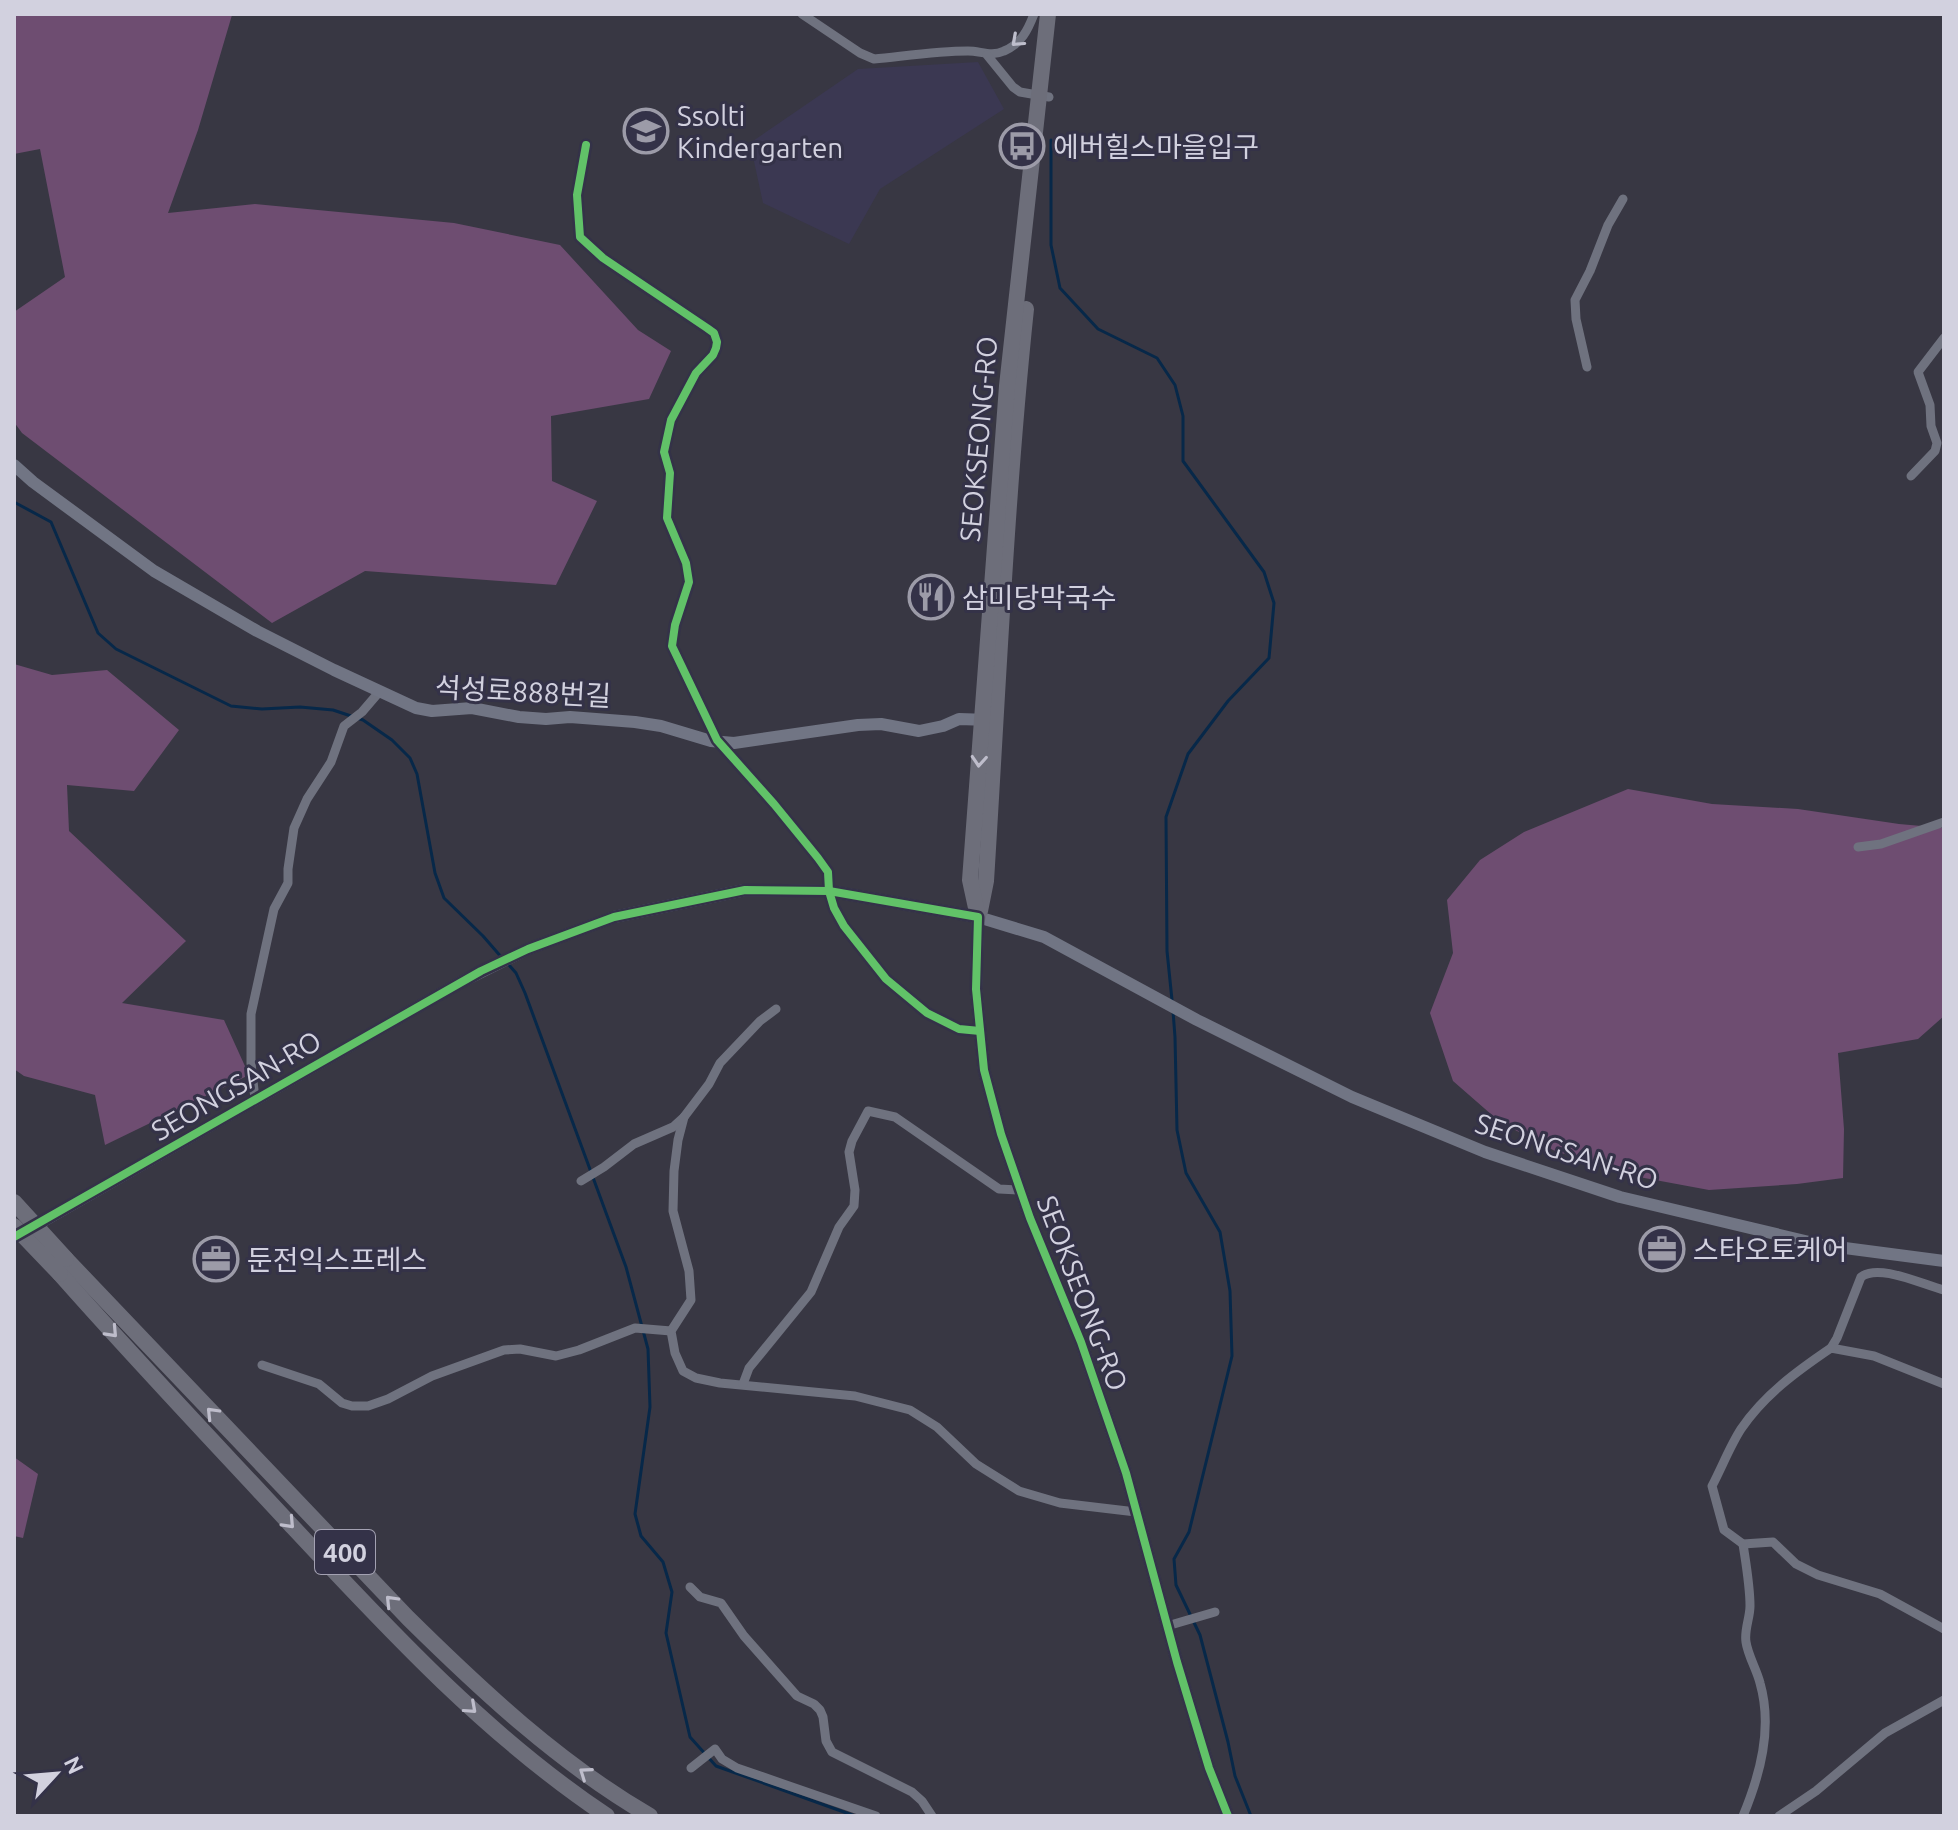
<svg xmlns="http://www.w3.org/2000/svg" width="1958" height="1830" font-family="Ubuntu,'Noto Sans KR',sans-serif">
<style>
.built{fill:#3b3852}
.forest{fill:#6e4d71}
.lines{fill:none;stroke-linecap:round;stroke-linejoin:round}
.stream{stroke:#072849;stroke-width:3}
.street{stroke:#6f727f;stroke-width:9}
.secondary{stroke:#717584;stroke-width:12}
.highway{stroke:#6d6e7a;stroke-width:16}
.highway-bridge{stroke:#6d6e7a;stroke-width:16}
.cycleway-casing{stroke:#343248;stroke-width:13}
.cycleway{stroke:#61c268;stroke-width:8}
.oneway{stroke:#bebecc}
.oneway2{stroke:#bebdcb}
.labels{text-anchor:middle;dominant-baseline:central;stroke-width:6;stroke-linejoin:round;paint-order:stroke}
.shield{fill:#343248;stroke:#a3a1b2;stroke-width:2}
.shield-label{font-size:26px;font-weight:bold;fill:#d2d1df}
.poi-label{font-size:28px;fill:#d2d1df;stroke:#343248;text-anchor:start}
.street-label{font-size:28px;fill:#d2d1df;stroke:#343248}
</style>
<rect width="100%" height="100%" fill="#383743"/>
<path class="built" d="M978,62L1004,109L880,189L849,244L763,203L750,143L858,69Z"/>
<g class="forest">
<path d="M14,14L232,15L198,130L168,213L255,204L454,223L560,245L638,330L671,351L649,399L551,416L552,481L597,501L556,585L365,571L272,623L22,433L14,422V312L65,277L40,149L14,154Z"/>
<path d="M14,664L52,675L107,670L179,730L134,791L67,785L69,831L186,941L122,1003L224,1020L249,1075L105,1145L95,1095L24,1076L14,1069Z"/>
<path d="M1628,789L1712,804L1798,809L1899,824L1944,828V1016L1918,1039L1838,1053L1844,1129L1843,1178L1797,1184L1709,1190L1639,1177L1555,1151L1500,1122L1453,1081L1430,1013L1453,953L1447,900L1480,860L1524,832Z"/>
<path d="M14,1457L38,1474L23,1538L14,1536Z"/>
</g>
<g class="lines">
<g class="stream">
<path d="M1051,140V245L1060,288L1098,329L1157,358L1175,385L1183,416V461L1264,572L1274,603L1269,658L1228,701L1188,754L1166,817L1167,951L1172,1000"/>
<path d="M14,502L51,522L98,633L116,649L231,706L262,709L300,707L333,710L363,720L392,740L410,758L417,774L435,873L444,898L483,936L503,959"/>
<path d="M509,965L516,973L525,993L626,1267L648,1349L650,1407L635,1514L641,1536L663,1562L672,1592L666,1633L690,1737L716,1766L855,1816"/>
<path d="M1173,1011L1175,1037L1177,1130L1186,1173L1220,1232L1230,1291L1232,1356L1189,1532L1174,1559L1176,1585L1200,1635L1228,1742L1235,1776L1251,1816"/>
</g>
<g class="street">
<path d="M802,14L860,53L874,59C905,56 937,51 968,51C981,51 991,57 1004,51C1021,44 1028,30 1034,14"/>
<path d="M987,55L1013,87L1020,92L1049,97"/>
<path d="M586,145L577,195L580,237L603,258L707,328L714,333L717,342L716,348L713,355L696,373L671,420L664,452L670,473L667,518L686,563L689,582L675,625L672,646L717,740L774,804L818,858L828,872L829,891L834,908L844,926L886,979L927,1013L959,1029L980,1031"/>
<path d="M1587,367L1576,319L1575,300L1590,271L1608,225L1623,199"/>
<path d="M1911,476L1935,451L1937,443L1931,426L1930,405L1918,372L1944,338"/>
<path d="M1858,847L1881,844L1944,822"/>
<path d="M255,1099L251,1063V1014L274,909L288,883V869L294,828L307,799L331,762L344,726L362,712L380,691"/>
<path d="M684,1117L678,1140L674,1171L673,1211L689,1271L691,1300L671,1331L675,1353L683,1371L696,1378L720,1383L855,1396L910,1410L937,1427L976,1464L1019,1491L1060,1503L1136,1512"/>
<path d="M581,1181L604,1167L634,1144L673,1127L684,1117L709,1084L720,1063L760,1021L776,1009"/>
<path d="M1831,1348L1837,1338L1861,1277C1879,1263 1923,1285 1944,1290"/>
<path d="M262,1365L319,1384L342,1403L352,1406H368L388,1399L432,1376L504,1350L520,1349L556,1356L579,1350L635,1328L671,1331"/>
<path d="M743,1384L749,1368L811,1292L839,1227L854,1206L855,1190L849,1152L852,1141L868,1111L895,1117L999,1189L1020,1190"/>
<path d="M1944,1384L1874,1356L1831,1348C1797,1371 1764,1395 1741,1429C1730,1446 1722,1467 1712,1486L1724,1530L1743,1544L1773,1542L1796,1564L1818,1575L1880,1594L1944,1629"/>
<path d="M1743,1544C1746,1564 1750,1586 1750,1606C1750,1618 1744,1630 1746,1642C1748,1656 1757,1670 1760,1683C1773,1728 1760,1775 1743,1816"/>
<path d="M690,1587L700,1597L721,1603L744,1636L797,1696L814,1704L820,1710L823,1717L826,1741L832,1752L912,1792L922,1801L932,1816"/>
<path d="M1167,1626L1215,1612"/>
<path d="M691,1768L715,1749L722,1759L737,1768L876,1816"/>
<path d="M1779,1816L1816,1791L1885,1733L1944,1700"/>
</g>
<g class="secondary">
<path d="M14,465L33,482L154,571L257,631L334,670L416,708L432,711L472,708L519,717L546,719L570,717L635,722L661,726L711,741L734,743L858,725L881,724L919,731L943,726L959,719L989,720"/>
<path d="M978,917L976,989L984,1070L1001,1134L1030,1218L1081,1342L1126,1473L1177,1662L1209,1768L1228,1816"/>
<path d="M31,1228L465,980L528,949L614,917L745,890L829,891L978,917L1044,937L1197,1020L1352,1097L1485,1152L1620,1197L1822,1245L1944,1261"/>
</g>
<g class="highway">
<path d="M980,911L986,881C998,690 1006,499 1026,309"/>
<path d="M978,917L970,880L1007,386L1048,14"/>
<path d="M66,1259L408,1618C482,1691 559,1763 650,1816"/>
<path d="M60,1274C135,1359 213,1441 290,1524C388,1629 487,1736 607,1816"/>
</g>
<g class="highway-bridge">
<path d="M14,1202L66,1259"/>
<path d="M14,1226L60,1274"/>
</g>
<g class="cycleway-casing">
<g id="cycleway">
<path d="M586,145L577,195L580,237L603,258L707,328L714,333L717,342L716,348L713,355L696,373L671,420L664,452L670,473L667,518L686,563L689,582L675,625L672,646L717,740L774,804L818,858L828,872L829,891L834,908L844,926L886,979L927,1013L959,1029L980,1031"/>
<path d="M14,1237L481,971L528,949L614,917L745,890L829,891L978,917L976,989L984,1070L1001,1134L1030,1218L1081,1342L1126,1473L1177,1662L1209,1768L1228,1816"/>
</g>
</g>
<use href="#cycleway" class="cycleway"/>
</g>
<defs><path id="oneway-chevron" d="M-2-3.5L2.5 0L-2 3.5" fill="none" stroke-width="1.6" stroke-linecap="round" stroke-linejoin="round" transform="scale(2)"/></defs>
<use class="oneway" href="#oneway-chevron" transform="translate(1017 41) rotate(138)"/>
<g class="oneway2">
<use href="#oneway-chevron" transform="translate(979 761) rotate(94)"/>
<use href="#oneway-chevron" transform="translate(112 1332) rotate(47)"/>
<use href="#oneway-chevron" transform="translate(212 1413) rotate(-134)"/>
<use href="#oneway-chevron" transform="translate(289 1523) rotate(47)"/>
<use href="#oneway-chevron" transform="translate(391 1601) rotate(-134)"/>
<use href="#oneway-chevron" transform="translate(471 1708) rotate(42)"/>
<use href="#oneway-chevron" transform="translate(585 1773) rotate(-145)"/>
</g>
<defs>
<g id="school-ring" transform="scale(2.3)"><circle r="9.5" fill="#343248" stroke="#9c9ba8" stroke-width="1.5"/><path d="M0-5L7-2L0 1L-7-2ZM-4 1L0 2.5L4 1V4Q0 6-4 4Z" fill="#9c9ba8"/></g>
<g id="bus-ring" transform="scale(2.3)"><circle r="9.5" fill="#343248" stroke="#9c9ba8" stroke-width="1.5"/><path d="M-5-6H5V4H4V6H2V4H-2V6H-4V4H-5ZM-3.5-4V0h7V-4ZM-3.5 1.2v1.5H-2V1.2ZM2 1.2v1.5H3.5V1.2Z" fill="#9c9ba8"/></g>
<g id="restaurant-ring" transform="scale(2.3)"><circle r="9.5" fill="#343248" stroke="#9c9ba8" stroke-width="1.5"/><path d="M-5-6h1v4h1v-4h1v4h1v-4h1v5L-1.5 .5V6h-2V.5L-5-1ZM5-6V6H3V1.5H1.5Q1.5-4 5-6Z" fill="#9c9ba8"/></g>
<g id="office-ring" transform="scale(2.3)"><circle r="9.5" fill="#343248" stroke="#9c9ba8" stroke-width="1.5"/><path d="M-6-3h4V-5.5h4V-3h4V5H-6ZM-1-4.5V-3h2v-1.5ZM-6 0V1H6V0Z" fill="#9c9ba8"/></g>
</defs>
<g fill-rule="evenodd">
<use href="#school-ring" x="646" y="131"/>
<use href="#bus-ring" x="1022" y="146"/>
<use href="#restaurant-ring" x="931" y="597"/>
<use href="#office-ring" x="1662" y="1249"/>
<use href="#office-ring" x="216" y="1259"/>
</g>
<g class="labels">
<rect class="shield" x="315" y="1530" width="60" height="44" rx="6"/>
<g class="shield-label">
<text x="345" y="1552">400</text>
</g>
<g class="poi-label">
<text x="677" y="115">Ssolti<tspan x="677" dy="32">Kindergarten</tspan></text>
<text x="1053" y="146">에버힐스마을입구</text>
<text x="962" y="597">삼미당막국수</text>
<text x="1693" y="1249">스타오토케어</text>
<text x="247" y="1259">둔전익스프레스</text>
</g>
<g class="street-label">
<text transform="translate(978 439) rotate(-85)">SEOKSEONG-RO</text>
<text transform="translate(523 691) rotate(3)">석성로888번길</text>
<text transform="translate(236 1085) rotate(-30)">SEONGSAN-RO</text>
<text transform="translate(1567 1151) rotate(18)">SEONGSAN-RO</text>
<text transform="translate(1083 1293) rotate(69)">SEOKSEONG-RO</text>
</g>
</g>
<rect width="1958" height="1830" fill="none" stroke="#d2d1df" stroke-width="32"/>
<g transform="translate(56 1774) rotate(64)" stroke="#343248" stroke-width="6" paint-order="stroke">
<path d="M0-6L14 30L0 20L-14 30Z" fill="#d2d1df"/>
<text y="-12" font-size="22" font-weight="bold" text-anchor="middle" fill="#d2d1df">N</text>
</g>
</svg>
